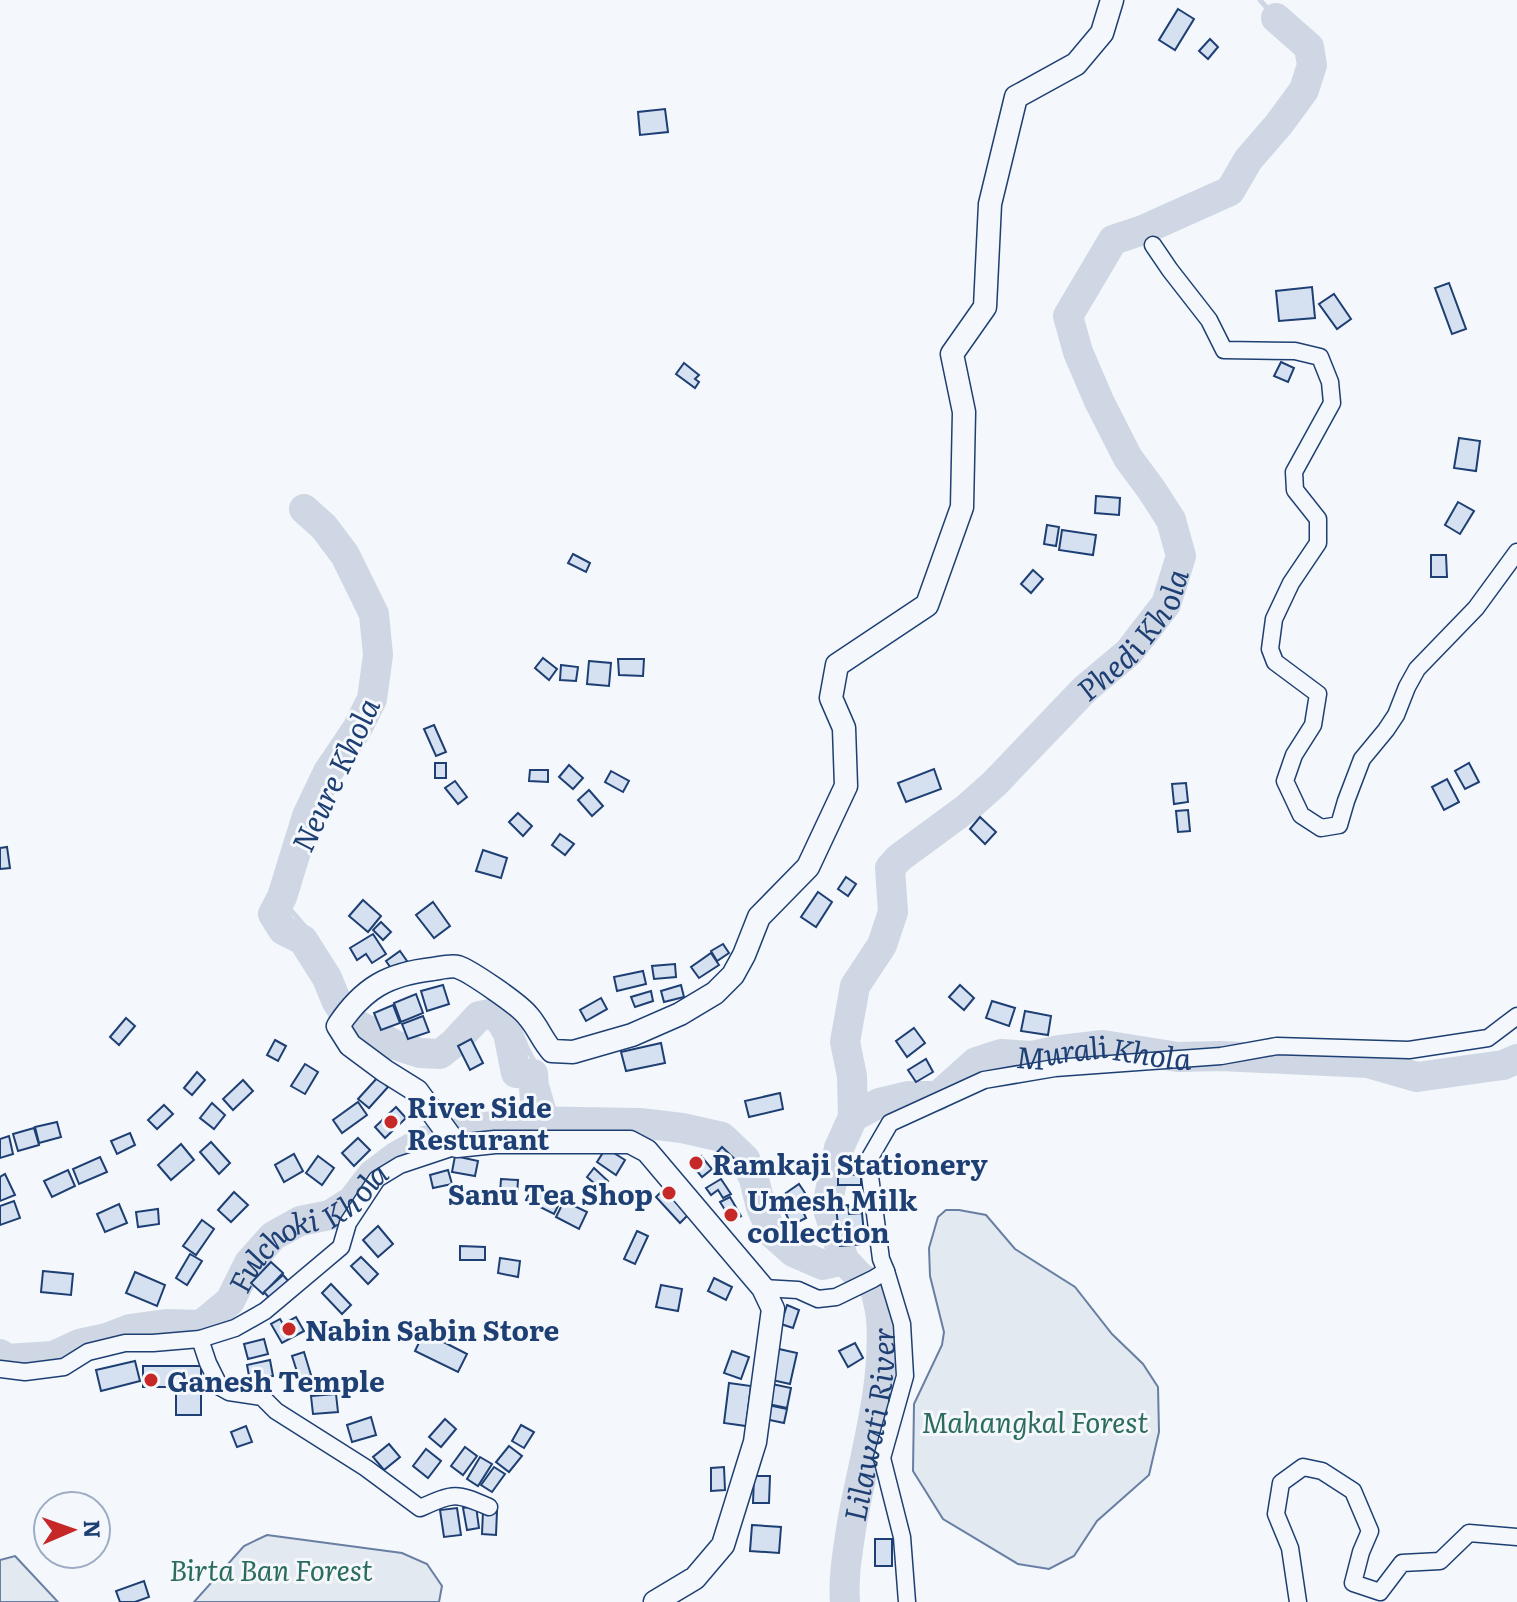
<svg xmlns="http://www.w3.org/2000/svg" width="1517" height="1602" font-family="Literata,serif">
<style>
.green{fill:#e3e9f0;stroke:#687fa3;stroke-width:2}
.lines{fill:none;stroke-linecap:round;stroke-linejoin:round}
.stream{stroke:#cfd7e4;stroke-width:5}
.river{stroke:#cfd7e4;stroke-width:30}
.building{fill:#d5e0f0;stroke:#1d3f73;stroke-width:2}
.street-casing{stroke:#1d3f73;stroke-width:19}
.secondary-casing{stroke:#1d3f73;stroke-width:25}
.street{stroke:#f4f7fb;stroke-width:16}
.secondary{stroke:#f4f7fb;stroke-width:22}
.poi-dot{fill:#c62828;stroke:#f4f7fb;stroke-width:3}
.labels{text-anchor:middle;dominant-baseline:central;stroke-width:6;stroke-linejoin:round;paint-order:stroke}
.poi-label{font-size:28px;font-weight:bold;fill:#1d3f73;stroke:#f4f7fb;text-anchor:start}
.park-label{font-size:28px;font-style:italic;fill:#2c6c60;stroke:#f4f7fb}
.water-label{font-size:30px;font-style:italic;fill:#1d3f73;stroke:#f4f7fb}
</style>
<rect width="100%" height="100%" fill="#f4f7fb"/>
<g class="green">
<path d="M946,1210H959L986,1215L1015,1249L1075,1287L1112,1334L1143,1364L1158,1387L1159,1432L1149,1475L1097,1521L1074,1556L1049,1569L1018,1564L943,1519L913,1471L914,1404L942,1345L944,1332L930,1276L929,1248L938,1217Z"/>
<path d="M267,1535L402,1553L427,1564L442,1586L439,1602H194L244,1546Z"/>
<path d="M15,1556L58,1602H0V1560Z"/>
</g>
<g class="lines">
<g class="stream">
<path d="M1260,0L1276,18"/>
<path d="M282,897L288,907L306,928L326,1008"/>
<path d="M361,1036L416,1060L438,1059L455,1046L479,1020L497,1007L513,1013L527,1048L547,1086L554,1110L563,1123"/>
</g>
<g class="river">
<path d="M304,509L324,527L345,555L374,614L378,655L372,699L357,729L328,772L307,816L282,897L273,914L283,930L303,940L327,978L336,1000L347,1019L395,1045L420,1053L440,1054L454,1043L479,1016L496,1013L508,1033L516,1073L533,1074L536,1115L539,1122"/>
<path id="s1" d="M853,1117L852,1076L845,1042L855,986L882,945L893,912L890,868L899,858L967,808L994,784L1085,689L1129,652L1166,604L1181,556L1171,520L1151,489L1128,458L1099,401L1078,352L1068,316L1113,240L1143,230L1230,191L1248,160L1279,124L1304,90L1312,65L1309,47L1276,18"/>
<path id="s2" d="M0,1354L7,1359L53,1356L79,1344L107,1338L130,1329L166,1324L201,1325L230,1301L249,1263L273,1236L300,1221L330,1215L352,1201L372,1175L397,1156L424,1141L475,1129L519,1121L640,1123L682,1128L722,1137L745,1159L754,1179L761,1207L772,1233L793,1252L823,1265L844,1260"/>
<path id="s3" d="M845,1602C843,1575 848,1550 852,1523C864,1455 886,1388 881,1318C880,1308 877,1298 875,1288L859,1276L844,1260L827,1206L839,1148L853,1117L879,1103L908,1096H938L976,1062L1001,1054L1032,1056L1060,1050L1103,1045L1178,1057L1221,1056L1368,1063L1417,1077L1503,1065L1517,1059"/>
</g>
</g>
<g class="building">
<path d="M1178,9L1194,19L1175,50L1159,40Z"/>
<path d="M1210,39L1218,47L1208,59L1199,51Z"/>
<path d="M665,109L668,132L640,135L638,112Z"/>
<path d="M1449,283L1466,329L1452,334L1435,288Z"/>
<path d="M1312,287L1315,318L1279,321L1276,291Z"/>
<path d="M1334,294L1351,319L1337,329L1319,304Z"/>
<path d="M1281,362L1294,368L1288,382L1274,376Z"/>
<path d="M684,363L699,375L695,379L699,382L695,388L676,374Z"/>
<path d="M1459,438L1480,441L1476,471L1454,468Z"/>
<path d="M1096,496L1120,498L1119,515L1095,513Z"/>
<path d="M1458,502L1474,511L1460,534L1445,525Z"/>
<path d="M1047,525L1059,527L1056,546L1044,544Z"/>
<path d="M1062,530L1096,535L1093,555L1059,550Z"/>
<path d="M573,554L590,563L586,572L568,563Z"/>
<path d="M1431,555H1446L1447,577H1431Z"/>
<path d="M1033,570L1043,579L1031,593L1021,584Z"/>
<path d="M543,658L557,669L549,680L535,668Z"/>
<path d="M618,659H644L643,676L619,675Z"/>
<path d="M589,661L611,663L609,686L587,684Z"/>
<path d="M561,665L578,667L576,681L560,680Z"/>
<path d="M434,725L446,752L436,756L424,729Z"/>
<rect x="435" y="763" width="11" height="15"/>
<path d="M1469,763L1479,782L1465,789L1455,771Z"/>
<path d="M569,765L583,778L573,789L559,777Z"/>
<path d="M934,769L941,789L906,802L898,783Z"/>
<path d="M530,770H548V782L529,781Z"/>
<path d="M611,771L629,781L623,792L605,782Z"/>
<path d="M1447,779L1459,802L1444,810L1432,787Z"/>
<path d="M455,781L467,797L458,804L445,788Z"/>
<path d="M1186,783L1188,802L1174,804L1172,784Z"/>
<path d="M589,790L603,806L592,816L578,800Z"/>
<path d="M1188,810L1190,831L1178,832L1176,811Z"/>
<path d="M518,813L532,826L523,836L509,822Z"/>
<path d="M980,817L996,832L985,844L970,829Z"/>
<path d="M560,834L574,844L565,855L552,845Z"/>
<path d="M7,847L10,868L0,869V848Z"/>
<path d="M483,850L507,858L501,878L476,871Z"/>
<path d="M846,877L856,884L848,896L838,889Z"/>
<path d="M818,892L832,902L816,927L801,917Z"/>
<path d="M363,900L381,916L368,932L349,916Z"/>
<path d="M433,902L450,926L434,938L416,915Z"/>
<path d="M381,922L391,932L383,940L373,930Z"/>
<path d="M373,934L386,954L372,963L366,954L357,960L350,948Z"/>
<path d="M723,944L729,953L717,961L711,951Z"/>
<path d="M400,951L407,961L393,971L386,961Z"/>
<path d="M711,953L719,965L699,978L691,967Z"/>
<path d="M675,964L676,977L654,979L652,966Z"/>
<path d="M643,971L646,984L617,991L614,977Z"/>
<path d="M443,985L449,1004L427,1011L421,991Z"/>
<path d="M681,985L684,997L664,1002L661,991Z"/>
<path d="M960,985L974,998L964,1010L949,997Z"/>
<path d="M651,991L653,1001L635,1007L631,997Z"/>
<path d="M416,994L423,1013L401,1022L394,1003Z"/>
<path d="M601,998L607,1009L586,1021L580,1010Z"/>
<path d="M992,1001L1015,1008L1009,1026L986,1018Z"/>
<path d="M393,1005L400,1023L381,1030L374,1013Z"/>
<path d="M1025,1011L1051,1016L1048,1035L1021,1031Z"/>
<path d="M423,1016L429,1032L408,1039L402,1024Z"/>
<path d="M126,1018L135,1026L119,1045L110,1037Z"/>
<path d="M914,1028L925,1043L907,1057L896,1041Z"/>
<path d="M471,1039L483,1063L470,1070L458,1046Z"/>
<path d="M275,1040L286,1046L278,1061L267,1055Z"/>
<path d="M661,1043L665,1063L626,1071L621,1052Z"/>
<path d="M926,1059L933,1072L916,1082L908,1070Z"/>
<path d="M305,1064L318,1072L305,1094L291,1086Z"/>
<path d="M197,1072L205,1080L192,1095L184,1088Z"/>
<path d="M378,1077L388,1087L369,1108L358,1099Z"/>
<path d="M243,1080L253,1091L233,1110L223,1099Z"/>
<path d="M780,1093L783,1109L749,1117L745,1101Z"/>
<path d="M358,1102L367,1115L342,1133L333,1120Z"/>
<path d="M212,1103L225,1115L214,1129L200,1118Z"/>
<path d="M164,1105L173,1114L157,1129L148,1120Z"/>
<path d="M396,1107L406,1118L385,1138L375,1127Z"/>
<path d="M57,1122L61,1137L39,1143L35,1127Z"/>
<path d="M34,1128L39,1145L18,1151L13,1134Z"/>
<path d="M130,1133L135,1145L117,1154L111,1141Z"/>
<path d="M9,1136L13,1154L0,1158V1139Z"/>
<path d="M358,1138L370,1150L354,1166L342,1153Z"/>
<path d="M211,1142L230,1163L219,1174L200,1152Z"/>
<path d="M181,1144L194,1160L171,1180L158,1165Z"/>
<path d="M722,1147L740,1164L730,1175L712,1158Z"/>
<path d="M606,1148L625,1160L616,1175L597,1162Z"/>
<path d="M294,1154L303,1171L284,1182L275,1165Z"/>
<path d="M318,1156L334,1168L322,1185L306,1173Z"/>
<path d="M455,1156L478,1161L475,1176L452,1172Z"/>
<path d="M701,1156L712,1169L702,1177L691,1164Z"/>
<path d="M100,1157L107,1172L79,1184L73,1169Z"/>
<path d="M838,1162H861V1175L838,1174Z"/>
<path d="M594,1168L608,1181L601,1189L587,1177Z"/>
<path d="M68,1170L75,1186L52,1197L44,1181Z"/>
<path d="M448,1170L452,1184L433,1188L430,1175Z"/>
<path d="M5,1174L15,1195L0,1201V1177Z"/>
<path d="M838,1174L861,1175V1185H838Z"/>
<path d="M501,1179L518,1180L517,1195L500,1194Z"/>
<path d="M721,1179L731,1194L723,1198L718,1190L711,1195L706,1188Z"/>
<path d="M534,1184L562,1198L554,1214L526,1200Z"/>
<path d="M799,1184L805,1193L792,1202L786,1193Z"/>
<path d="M668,1185L692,1211L680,1223L656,1197Z"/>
<path d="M234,1192L248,1205L231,1222L218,1210Z"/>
<path d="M730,1197L741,1216L732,1221L720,1202Z"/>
<path d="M14,1201L20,1218L0,1225V1206Z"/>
<path d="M564,1201L587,1212L579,1229L556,1217Z"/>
<path d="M119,1204L127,1223L105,1232L97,1214Z"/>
<path d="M848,1205L849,1214L862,1213L865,1244L840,1246L836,1206Z"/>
<path d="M801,1207L806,1218L786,1228L784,1223L789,1220L786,1214Z"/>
<path d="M158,1209L159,1224L138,1227L136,1212Z"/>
<path d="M202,1220L214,1229L196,1255L183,1246Z"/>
<path d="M378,1226L393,1244L378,1257L363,1240Z"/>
<path d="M637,1231L648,1236L635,1264L624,1259Z"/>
<path d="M460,1246L485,1247V1260H460Z"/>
<path d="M190,1254L202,1261L187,1285L176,1278Z"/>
<path d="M361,1257L378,1274L368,1284L351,1266Z"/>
<path d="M500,1258L520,1261L518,1277L498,1273Z"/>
<path d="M271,1262L283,1273L263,1294L251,1283Z"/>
<path d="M43,1271L73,1274L71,1295L41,1292Z"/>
<path d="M135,1272L165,1285L157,1306L126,1293Z"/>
<path d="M283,1275L290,1283L271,1300L264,1292Z"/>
<path d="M714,1278L732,1287L726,1300L708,1291Z"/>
<path d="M331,1284L351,1305L342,1314L322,1293Z"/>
<path d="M661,1285L682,1289L678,1311L656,1307Z"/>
<path d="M787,1305L799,1310L793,1328L781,1324Z"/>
<path d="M296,1317L304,1331L282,1343L271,1324L280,1319L283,1324Z"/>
<path d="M424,1332L467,1354L458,1372L415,1351Z"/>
<path d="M264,1339L268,1354L248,1359L244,1344Z"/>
<path d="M855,1343L863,1358L848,1367L839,1351Z"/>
<path d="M779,1349L797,1353L790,1384L772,1380Z"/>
<path d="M732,1351L749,1357L741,1379L724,1373Z"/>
<path d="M304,1352L311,1375L299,1378L292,1356Z"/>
<path d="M270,1360L273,1376L250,1381L247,1365Z"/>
<path d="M135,1361L140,1381L101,1391L96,1370Z"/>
<path d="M143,1366H201V1415H176V1387H143Z"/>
<path d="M729,1383L751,1386L746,1426L724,1423Z"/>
<path d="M772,1384L791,1388L787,1408L768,1404Z"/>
<path d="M336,1394L338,1412L313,1414L311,1396Z"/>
<path d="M768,1405L787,1409L784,1423L765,1419Z"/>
<path d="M371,1417L376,1435L352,1442L347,1425Z"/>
<path d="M445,1419L456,1429L441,1447L429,1437Z"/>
<path d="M521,1425L534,1432L524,1448L512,1441Z"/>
<path d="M246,1426L252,1442L237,1447L231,1432Z"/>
<path d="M389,1444L400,1457L384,1470L373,1457Z"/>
<path d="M509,1446L522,1456L509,1472L496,1462Z"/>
<path d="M465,1447L477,1456L463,1475L451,1466Z"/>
<path d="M426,1449L441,1461L428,1478L413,1466Z"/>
<path d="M480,1457L492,1464L478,1486L467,1479Z"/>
<path d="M494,1467L505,1474L492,1492L481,1485Z"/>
<path d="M724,1467L725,1490L711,1491V1468Z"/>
<path d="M754,1476H770L769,1503H753Z"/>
<path d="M476,1506L479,1528L467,1530L463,1508Z"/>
<path d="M457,1508L461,1535L444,1537L440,1510Z"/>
<path d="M483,1511H497L496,1535L482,1534Z"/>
<path d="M752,1525L781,1527L779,1553L750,1551Z"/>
<rect x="875" y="1539" width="17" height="27"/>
<path d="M144,1581L149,1597L135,1602H120L116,1591Z"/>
</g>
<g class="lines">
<g class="street-casing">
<g id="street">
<path d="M1153,245L1170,270L1209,320L1224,350L1295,351L1320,357L1330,382L1332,403L1294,472L1295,490L1318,519V543L1291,583L1274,619L1270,649L1275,662L1318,694L1313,725L1294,755L1285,781L1301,815L1321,828L1339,825L1346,801L1362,759L1386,730L1396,715L1407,687L1417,669L1476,608L1517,552"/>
<path d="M886,1271L902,1324L905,1376L882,1458L902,1537L907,1602"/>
<path d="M763,1288L798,1290L818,1299L836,1297L873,1279L886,1271L881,1259L868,1161L890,1123L984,1080L1055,1068L1221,1056L1277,1046L1409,1050L1488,1038L1517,1016"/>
<path d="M200,1339L208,1363L220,1387L229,1392L262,1397L276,1411L366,1468L420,1508C454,1493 455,1492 489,1507"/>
<path d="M0,1369L25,1372L64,1367L88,1352L125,1343H153L200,1339L235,1328L265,1311L341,1247L348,1223L377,1179L400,1165L457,1146"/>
<path d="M1298,1602L1290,1548L1276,1514L1281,1483L1303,1467L1322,1471L1353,1491L1370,1531L1361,1552L1353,1583L1380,1592L1402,1563L1440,1561L1469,1533L1517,1537"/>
</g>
</g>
<g class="secondary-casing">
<path id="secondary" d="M655,1602L695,1578L723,1545L755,1442L773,1309L763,1288L647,1151L630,1142H495L457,1146L417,1091L385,1071L350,1045L338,1026C363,988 388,974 433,969C440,968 451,965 458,967C470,971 520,1005 528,1016C538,1027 542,1040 552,1051L573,1052L632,1035L680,1014L715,993L733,975L744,955L759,917L808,867L846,786L844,728L831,698L837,665L927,605L962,507L964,412L952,354L985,307L990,204L1016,97L1076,64L1102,33L1112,0"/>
</g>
<use href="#street" class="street"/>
<use href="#secondary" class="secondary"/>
</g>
<g class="poi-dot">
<circle cx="391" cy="1122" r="8"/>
<circle cx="696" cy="1163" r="8"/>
<circle cx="669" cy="1193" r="8"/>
<circle cx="731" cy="1215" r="8"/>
<circle cx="289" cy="1329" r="8"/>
<circle cx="151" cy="1380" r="8"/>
</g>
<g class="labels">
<g class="poi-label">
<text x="407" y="1106">River Side<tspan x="407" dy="32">Resturant</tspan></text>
<text x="712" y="1163">Ramkaji Stationery</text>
<text x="653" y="1193" text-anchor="end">Sanu Tea Shop</text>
<text x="747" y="1199">Umesh Milk<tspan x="747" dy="32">collection</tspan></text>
<text x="305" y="1329">Nabin Sabin Store</text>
<text x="167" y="1380">Ganesh Temple</text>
</g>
<g class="park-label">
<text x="1035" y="1421">Mahangkal Forest</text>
<text x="271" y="1569">Birta Ban Forest</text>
</g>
<g class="water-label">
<text stroke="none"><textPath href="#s1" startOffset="600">Phedi Khola</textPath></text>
<text transform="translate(334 774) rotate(-65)">Neure Khola</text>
<text stroke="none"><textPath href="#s3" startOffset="780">Murali Khola</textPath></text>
<text stroke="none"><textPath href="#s2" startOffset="358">Fulchoki Khola</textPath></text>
<text stroke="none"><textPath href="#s3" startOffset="180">Lilawati River</textPath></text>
</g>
</g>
<g transform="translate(72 1530) rotate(88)"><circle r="38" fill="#f4f7fb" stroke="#9eadc5" stroke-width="2"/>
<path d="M0-6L14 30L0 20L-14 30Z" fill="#c62828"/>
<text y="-12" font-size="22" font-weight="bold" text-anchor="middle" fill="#1d3f73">N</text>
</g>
</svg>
